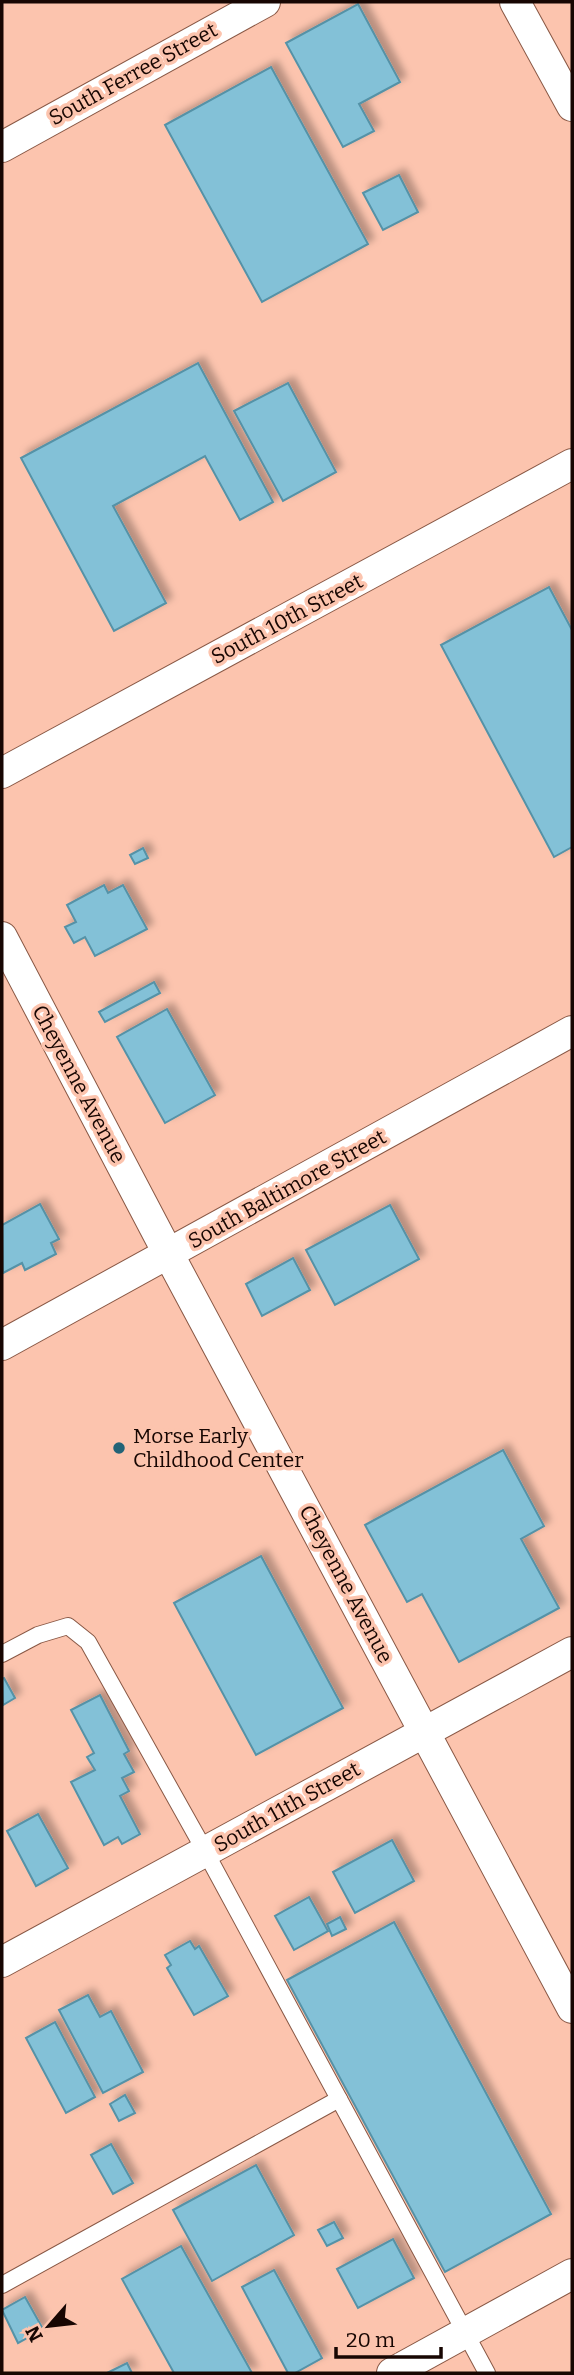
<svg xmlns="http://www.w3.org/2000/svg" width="574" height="2375" font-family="Bitter,serif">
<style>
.building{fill:#83c1d7;stroke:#5492a7;stroke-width:2;filter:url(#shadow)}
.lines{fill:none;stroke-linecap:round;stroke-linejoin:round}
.service-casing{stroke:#895845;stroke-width:18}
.minor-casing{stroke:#895845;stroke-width:32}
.service{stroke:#fff;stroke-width:16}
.minor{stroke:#fff;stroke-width:30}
.poi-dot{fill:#226377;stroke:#fcc4ae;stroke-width:2.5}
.labels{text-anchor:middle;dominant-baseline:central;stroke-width:7;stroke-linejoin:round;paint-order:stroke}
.street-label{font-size:21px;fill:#170602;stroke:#fcc4ae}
.poi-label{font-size:21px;fill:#170602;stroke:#fcc4ae;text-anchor:start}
</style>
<defs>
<filter id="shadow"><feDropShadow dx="6" dy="-6" stdDeviation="3.5" flood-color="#0004"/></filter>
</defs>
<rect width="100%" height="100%" fill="#fcc4ae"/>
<g class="building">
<path d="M358,4L400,82L359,104L374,131L343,147L286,43Z"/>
<path d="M271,67L368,244L262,302L165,125Z"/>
<path d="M399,175L418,212L383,230L363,193Z"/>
<path d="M198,363L273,502L240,520L205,456L113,506L166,603L114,631L21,458Z"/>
<path d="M288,383L336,472L283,501L234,411Z"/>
<path d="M549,587L572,630V847L554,857L441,645Z"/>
<path d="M143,848L148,858L135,864L130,855Z"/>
<path d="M104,885L108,893L123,885L147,929L95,956L85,937L74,943L65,927L76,922L67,905Z"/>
<path d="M154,982L160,993L105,1022L99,1012Z"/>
<path d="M167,1009L215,1095L165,1123L117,1037Z"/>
<path d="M40,1204L59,1239L51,1243L56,1254L25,1270L22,1263L3,1273L2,1225Z"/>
<path d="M390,1205L419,1259L335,1305L306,1250Z"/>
<path d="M293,1258L310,1290L262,1316L246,1284Z"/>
<path d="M503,1450L544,1526L521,1539L559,1608L459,1662L422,1594L407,1602L365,1525Z"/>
<path d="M261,1556L343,1708L256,1755L174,1603Z"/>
<path d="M4,1678L15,1698L3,1705L2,1679Z"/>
<path d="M100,1695L129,1751L124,1754L134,1772L122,1778L129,1791L120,1796L140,1834L122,1844L118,1837L104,1845L71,1782L95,1770L87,1757L94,1753L71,1710Z"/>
<path d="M38,1814L68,1868L36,1886L7,1831Z"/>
<path d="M392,1840L414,1881L355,1913L333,1872Z"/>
<path d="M309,1897L328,1931L294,1950L275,1916Z"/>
<path d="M340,1917L346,1929L332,1936L327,1924Z"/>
<path d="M394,1922L551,2214L445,2272L287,1980Z"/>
<path d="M190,1941L195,1949L199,1946L228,1996L194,2015L167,1968L171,1965L165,1955Z"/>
<path d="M88,1995L100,2017L111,2011L143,2072L103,2093L59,2010Z"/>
<path d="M55,2022L95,2097L66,2113L26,2038Z"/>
<path d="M125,2095L135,2113L119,2121L110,2104Z"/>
<path d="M111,2144L133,2183L113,2194L91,2155Z"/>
<path d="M256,2165L294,2235L212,2281L173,2210Z"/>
<path d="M334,2222L343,2238L327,2246L318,2230Z"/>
<path d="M393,2239L414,2278L358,2308L337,2269Z"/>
<path d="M181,2246L252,2373H174L122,2279Z"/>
<path d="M274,2270L322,2358L295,2373H288L242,2287Z"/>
<path d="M25,2297L43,2329L18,2343L2,2310Z"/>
<path d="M127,2363L132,2373H107Z"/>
</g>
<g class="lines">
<g class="service-casing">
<g id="service">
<path d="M2,1654L38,1635L68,1626L88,1642L205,1851L487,2373"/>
<path d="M2,2285L339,2099"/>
</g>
</g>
<g class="minor-casing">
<g id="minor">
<path d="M515,2L572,106"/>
<path d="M2,147L265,2"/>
<path d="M2,773L572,464"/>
<path d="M2,937L169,1255L572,2008"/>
<path d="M2,1345L572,1031"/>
<path d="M2,1962L572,1652"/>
<path d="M392,2373L572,2274"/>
</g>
</g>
<use href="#service" class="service"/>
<use href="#minor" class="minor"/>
</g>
<circle class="poi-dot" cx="119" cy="1448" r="7"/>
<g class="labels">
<g class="street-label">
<text transform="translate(133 74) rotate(-29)">South Ferree Street</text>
<text transform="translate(287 619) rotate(-28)">South 10th Street</text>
<text transform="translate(79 1084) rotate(62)">Cheyenne Avenue</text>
<text transform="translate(287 1189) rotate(-29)">South Baltimore Street</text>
<text transform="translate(346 1584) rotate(62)">Cheyenne Avenue</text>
<text transform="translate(287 1807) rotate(-29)">South 11th Street</text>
</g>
<g class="poi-label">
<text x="133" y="1436">Morse Early<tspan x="133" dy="24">Childhood Center</tspan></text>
</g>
</g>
<rect width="574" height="2375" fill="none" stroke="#170602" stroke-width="7"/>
<g transform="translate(49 2326) rotate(242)" stroke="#fcc4ae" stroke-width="5" paint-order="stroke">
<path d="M0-5L12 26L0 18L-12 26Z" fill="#170602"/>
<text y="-10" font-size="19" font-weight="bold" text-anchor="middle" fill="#170602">N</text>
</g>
<path d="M336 2347v10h105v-10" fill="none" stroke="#170602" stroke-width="3.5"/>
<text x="346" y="2347" font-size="21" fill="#170602" stroke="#fcc4ae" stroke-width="5" paint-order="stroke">20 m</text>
</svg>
